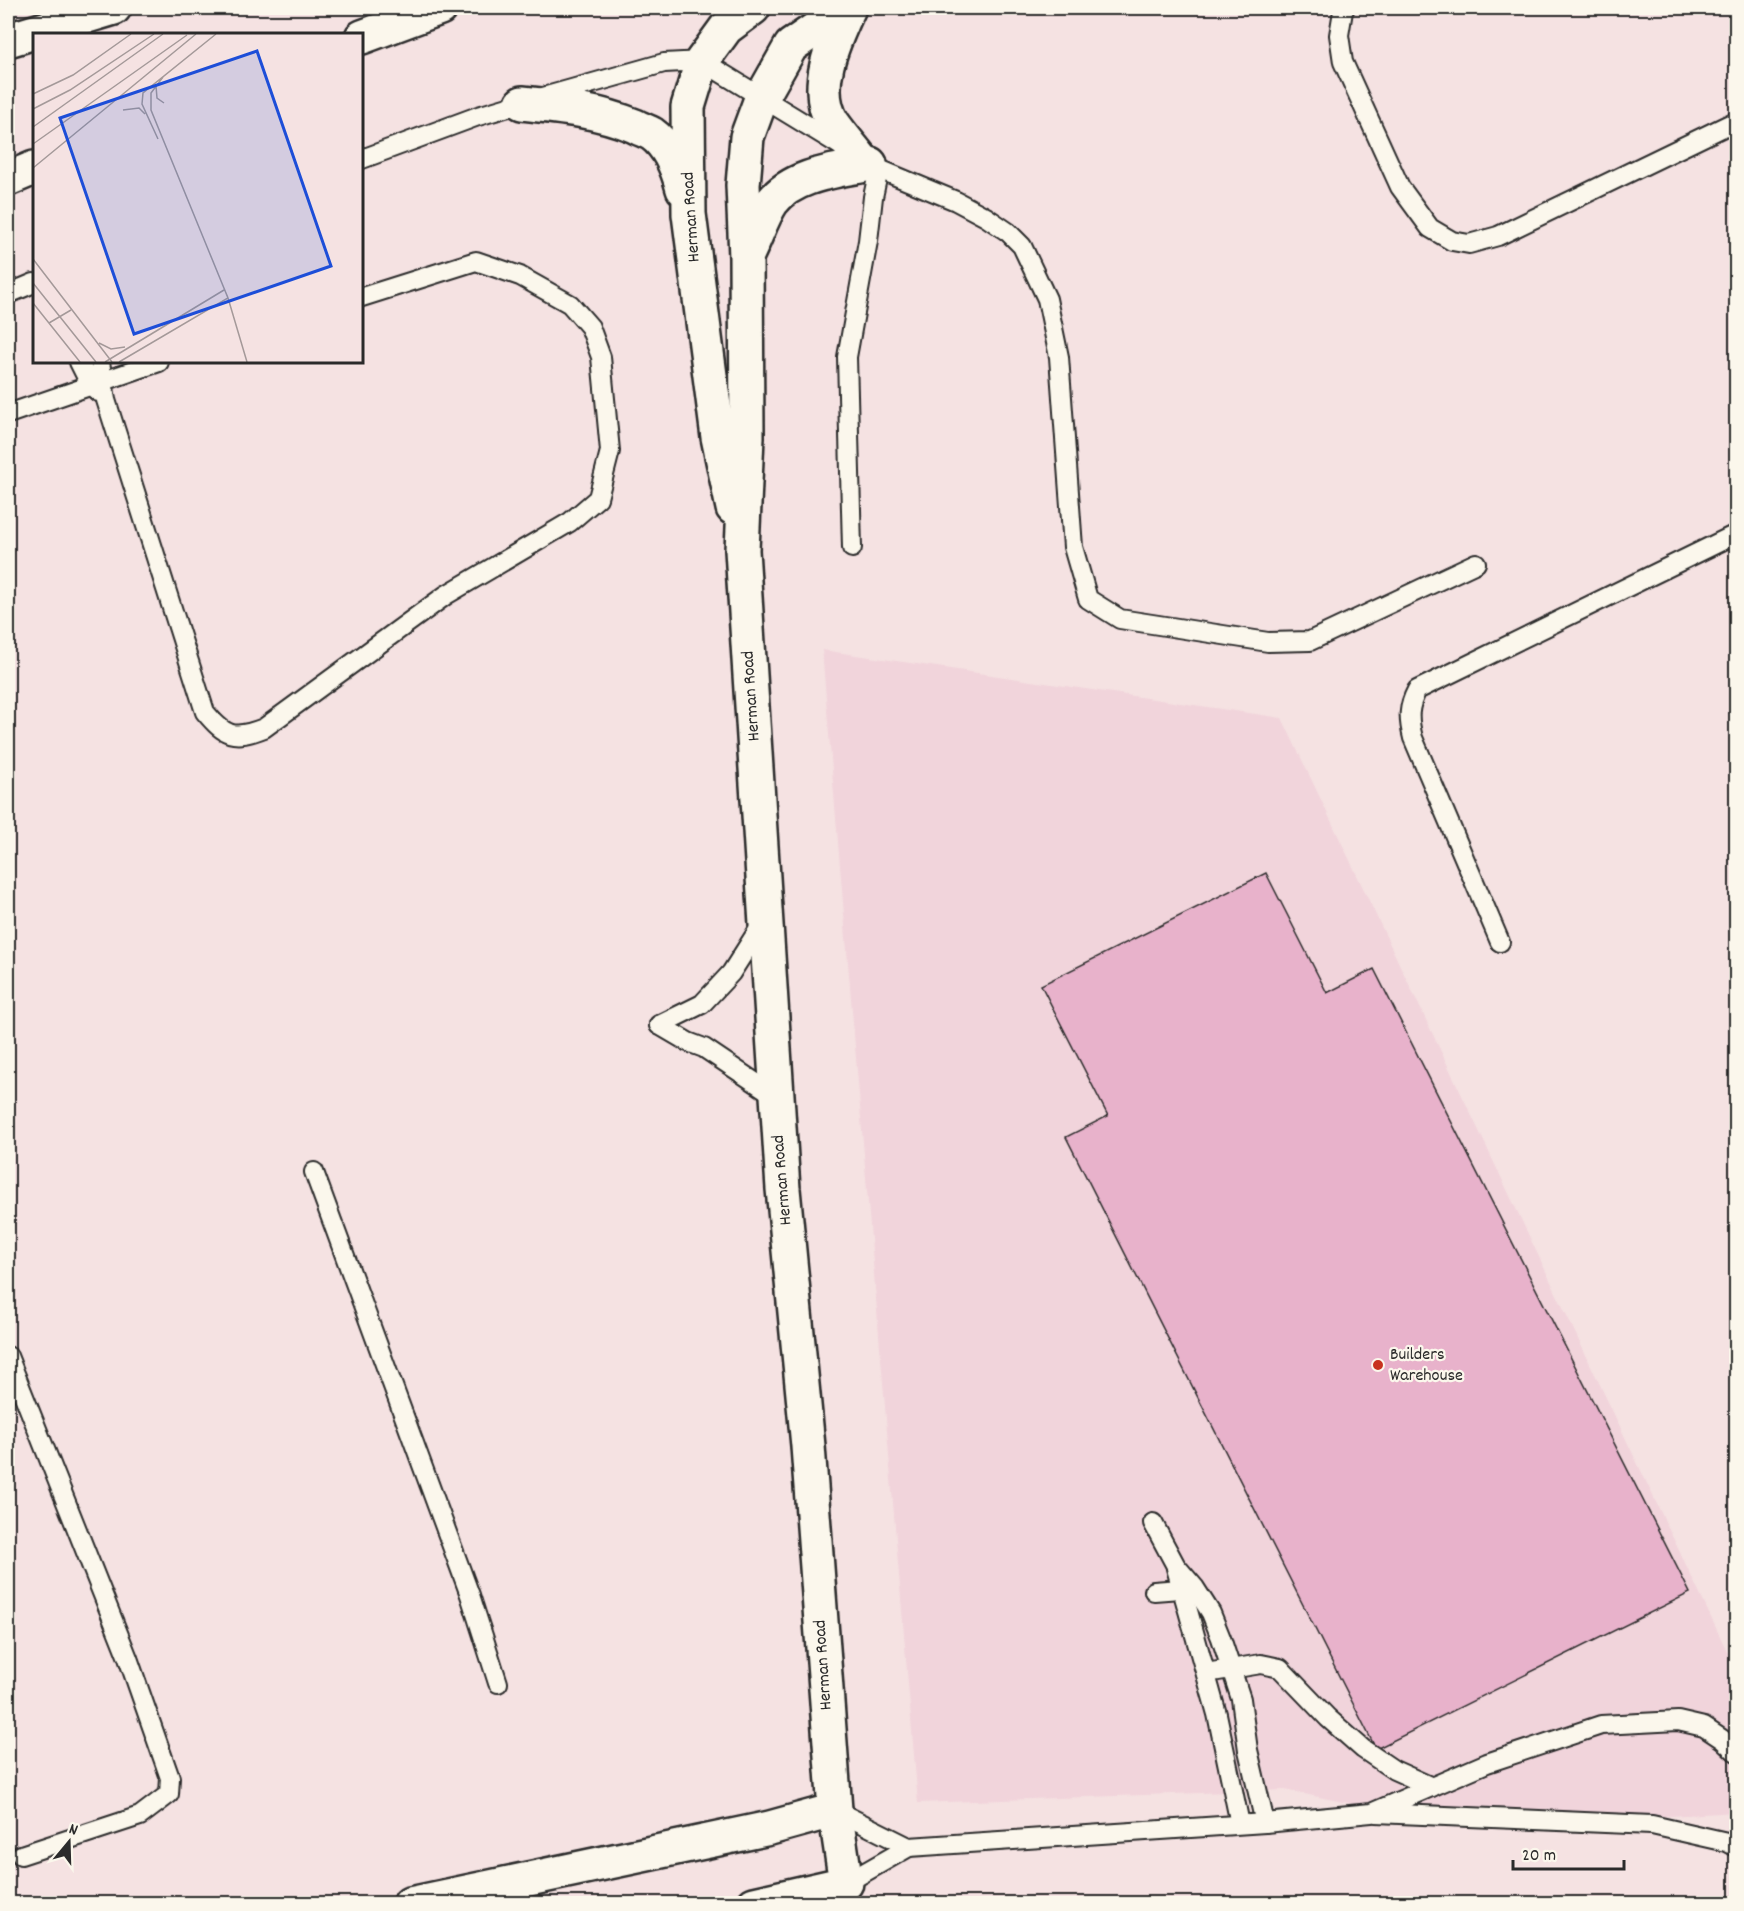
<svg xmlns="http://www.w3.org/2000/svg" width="1744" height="1911" font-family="Dekko,sans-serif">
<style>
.built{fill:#f1d4db}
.building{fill:#e8b2cb;stroke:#2b2b2b;stroke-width:1.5}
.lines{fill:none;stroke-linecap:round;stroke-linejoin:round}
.service-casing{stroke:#2b2b2b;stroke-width:22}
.secondary-casing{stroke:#2b2b2b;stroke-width:38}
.motorway-casing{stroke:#2b2b2b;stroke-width:38}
.service{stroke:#fbf7ec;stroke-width:18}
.secondary{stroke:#fbf7ec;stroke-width:33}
.motorway{stroke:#fbf7ec;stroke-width:33}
.poi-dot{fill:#c8321e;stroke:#fbf7ec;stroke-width:2}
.labels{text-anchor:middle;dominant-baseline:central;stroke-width:4.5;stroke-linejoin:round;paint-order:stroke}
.street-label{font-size:18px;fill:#2b2b2b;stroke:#fbf7ec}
.poi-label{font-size:18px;fill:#2b2b2b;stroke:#fbf7ec;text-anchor:start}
.inset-road{fill:none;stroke:#a49999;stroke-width:1.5}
.view{fill:#1d4ed8;fill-opacity:0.15;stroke:#1d4ed8;stroke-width:3}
.inset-edge{fill:none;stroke:#2b2b2b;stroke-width:3}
</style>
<rect width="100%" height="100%" fill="#f5e2e2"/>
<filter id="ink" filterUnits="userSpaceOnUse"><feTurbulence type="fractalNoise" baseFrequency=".0167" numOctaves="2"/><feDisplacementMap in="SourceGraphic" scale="12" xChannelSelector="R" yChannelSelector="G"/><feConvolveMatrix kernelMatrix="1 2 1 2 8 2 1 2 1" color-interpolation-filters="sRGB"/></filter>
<g filter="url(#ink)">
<path class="built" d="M822,650L1282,718L1736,1670V1812L1468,1828L1285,1790L918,1803Z"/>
<path class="building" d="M1266,873L1327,993L1374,969L1690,1593L1376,1749L1066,1137L1108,1116L1041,985Z"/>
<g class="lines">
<g class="service-casing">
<g id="service">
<path d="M1345,8L1343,11L1339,35L1343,62L1400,187L1430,228L1452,241L1469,244L1498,236L1736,121"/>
<path d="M362,159L478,116L522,103L664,63L702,61L879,169L956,201L986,217L1008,232L1022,246L1047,299L1059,357L1073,547L1088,599L1120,619L1268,642L1310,641L1476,563"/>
<path d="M8,294L34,283"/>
<path d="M79,362L90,384L98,392"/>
<path d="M100,362L106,400L205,712C225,736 233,740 264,728L446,595L570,522L598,498L610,451L601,357L590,327L570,304L520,276L476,261L362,297"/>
<path d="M8,414L159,362"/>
<path d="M852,548L847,357L868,241L873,197L879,169"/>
<path d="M1500,942L1413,738C1408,718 1408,707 1417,690L1736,534"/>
<path d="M659,1025L702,1004L731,973L764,921"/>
<path d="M659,1025L688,1042L704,1048L777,1097"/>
<path d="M314,1172L470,1595L498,1683"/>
<path d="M8,1356L128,1658L170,1778L169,1794L140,1816L21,1855"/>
<path d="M1153,1523L1176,1566L1195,1588L1211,1613L1221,1638L1241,1699L1248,1750L1265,1823"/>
<path d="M1176,1568L1217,1714L1240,1824"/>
<path d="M1154,1591L1193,1588"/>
<path d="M1206,1673L1261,1664L1280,1668L1328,1718L1363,1749L1394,1770L1432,1787"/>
<path d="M835,1810L909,1847"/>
<path d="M1376,1813L1652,1825L1727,1842L1736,1847"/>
<path d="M846,1883L909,1847L1265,1823L1371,1813L1487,1763L1601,1725L1678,1721L1704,1727L1722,1739L1736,1752"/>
</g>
</g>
<g class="secondary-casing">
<g id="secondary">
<path d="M849,8C834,40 811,88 833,123C842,136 853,148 862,160"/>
<path d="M522,103C561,107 599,111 635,126C640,129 647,131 652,134C669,146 678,170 683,189"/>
<path d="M748,253C756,237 762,217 772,202C794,174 837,171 870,164"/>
<path d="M733,508L718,437L689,214L688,107L702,61L726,28L753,8"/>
<path d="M410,1904L770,1828L835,1810"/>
<path d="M754,1904L846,1883L835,1810L808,1446L783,1189L742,550L747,437L746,257L743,185L747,137L761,99L791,46L846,8"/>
</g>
</g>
<g class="motorway-casing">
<g id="motorway">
<path d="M362,37L440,8"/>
<path d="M8,40L114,8"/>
<path d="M8,179L34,168"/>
</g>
</g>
<use href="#service" class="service"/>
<use href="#secondary" class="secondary"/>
<use href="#motorway" class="motorway"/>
</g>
</g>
<circle class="poi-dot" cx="1378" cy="1365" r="6"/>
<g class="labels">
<g class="street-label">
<text transform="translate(692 217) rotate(-94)">Herman Road</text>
<text transform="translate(752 696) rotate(-94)">Herman Road</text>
<text transform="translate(783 1180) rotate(-95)">Herman Road</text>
<text transform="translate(824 1665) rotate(-94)">Herman Road</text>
</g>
<g class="poi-label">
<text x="1390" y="1355">Builders<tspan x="1390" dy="21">Warehouse</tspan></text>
</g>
</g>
<g transform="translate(33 33)">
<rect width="330" height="330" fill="#f5e2e2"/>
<path class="inset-road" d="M123,53L124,65L131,70M0,61L40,42L98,1M0,76L37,57L121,1M90,77L106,75L112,81M0,94L130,1M125,106L109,71L110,60L183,1M0,111L154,2M0,135L163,1M0,226L79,329M0,250L63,329M195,265L214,329M0,270L47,329M16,290L38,277M66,310L78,316L92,314M72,329L191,257M86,329L195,265L118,77V60L130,44"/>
<path class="view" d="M224,18L298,233L101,301L27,85Z"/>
<rect width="330" height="330" class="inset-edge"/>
</g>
<rect width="1744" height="1911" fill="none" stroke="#fbf7ec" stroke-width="30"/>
<rect x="15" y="15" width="1714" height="1881" fill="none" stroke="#2b2b2b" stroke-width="2" filter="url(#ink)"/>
<g transform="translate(69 1842) rotate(19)" stroke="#fbf7ec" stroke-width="4.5" paint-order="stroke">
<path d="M0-4.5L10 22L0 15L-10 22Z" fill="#2b2b2b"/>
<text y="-9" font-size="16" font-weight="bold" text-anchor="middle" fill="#2b2b2b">N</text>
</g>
<path d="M1513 1860v9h111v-9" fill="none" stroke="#2b2b2b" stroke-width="3"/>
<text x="1522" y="1860" font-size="18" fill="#2b2b2b" stroke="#fbf7ec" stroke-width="4.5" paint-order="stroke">20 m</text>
</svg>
